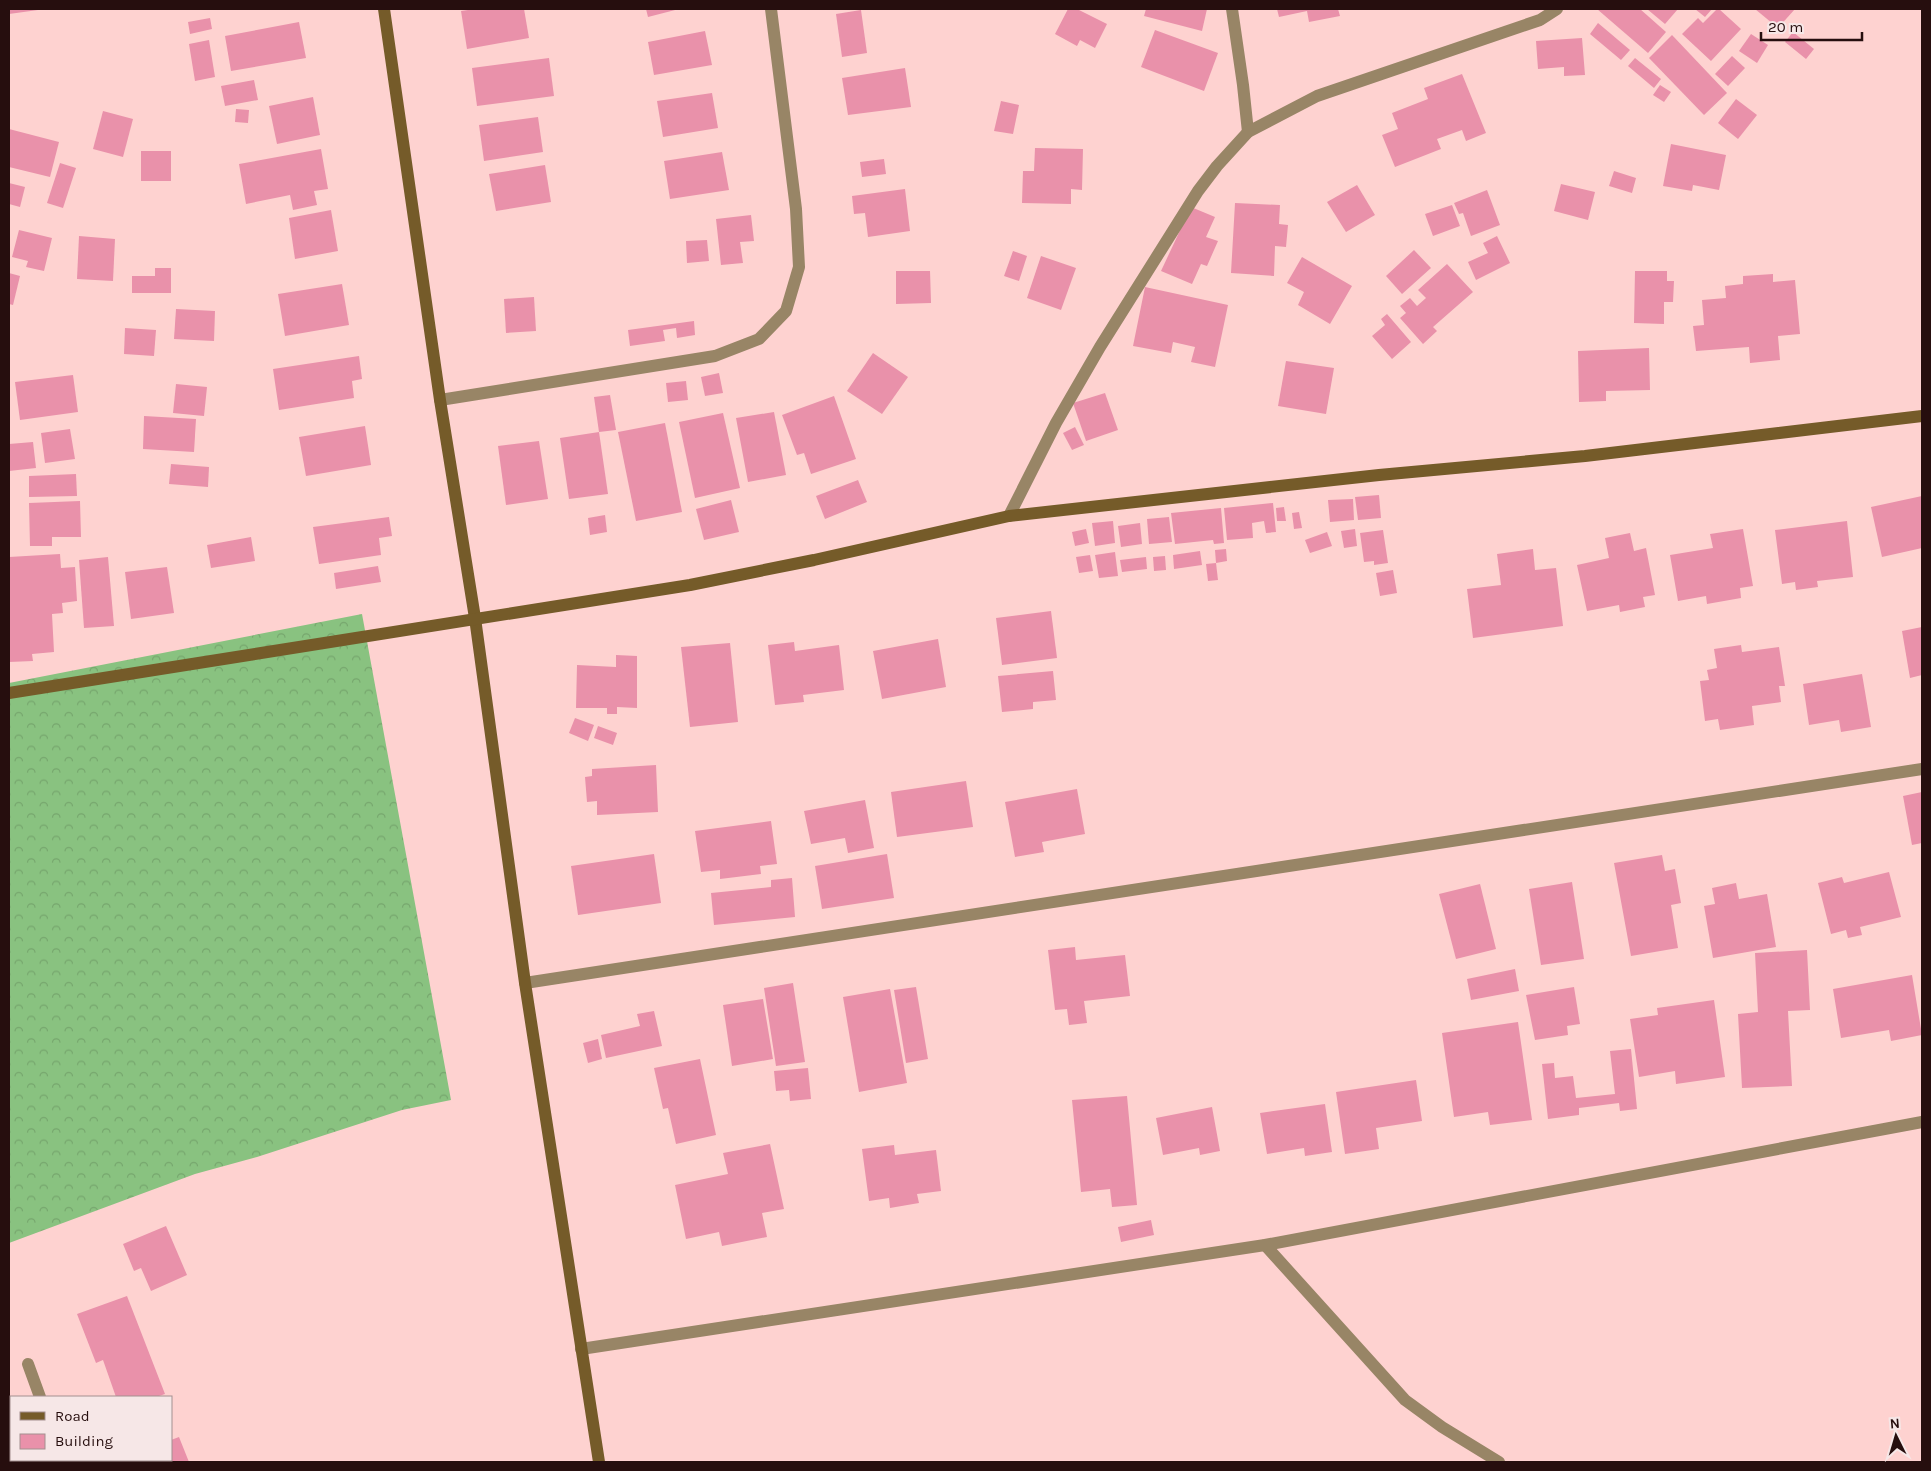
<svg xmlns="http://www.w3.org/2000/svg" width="1931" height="1471" font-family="Karla,sans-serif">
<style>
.forest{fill:url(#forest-crowns)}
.building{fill:#e991aa}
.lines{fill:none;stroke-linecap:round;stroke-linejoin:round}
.street{stroke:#988566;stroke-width:12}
.secondary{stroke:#755b29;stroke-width:12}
</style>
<defs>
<pattern id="forest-crowns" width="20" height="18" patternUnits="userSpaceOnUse" patternTransform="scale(1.25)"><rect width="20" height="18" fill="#89c280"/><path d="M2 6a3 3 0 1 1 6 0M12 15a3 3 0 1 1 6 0" fill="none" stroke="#76a66d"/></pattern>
</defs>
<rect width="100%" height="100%" fill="#fed2d0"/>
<path class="forest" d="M362,614L451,1100L402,1110L257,1157L195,1174L9,1243V683Z"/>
<g class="building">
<path d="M9,9H37L38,10L9,14Z"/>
<path d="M475,9H524L529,38L467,49L461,11Z"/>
<path d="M646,9H679L648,17Z"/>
<path d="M1068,9H1077L1107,24L1095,48L1080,40L1077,46L1055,34Z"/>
<path d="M1146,9H1207L1202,31L1144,16Z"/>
<path d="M1277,9H1338L1340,16L1309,22L1307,11L1279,17Z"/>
<path d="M1597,9H1640L1666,32L1648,53Z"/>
<path d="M1647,9H1678L1665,24Z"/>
<path d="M1695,9H1712L1705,17Z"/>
<path d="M1717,9H1719L1741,29L1711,61L1682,34L1698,18L1703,23Z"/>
<path d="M1755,9H1795L1778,28Z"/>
<path d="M861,10L867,53L842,57L836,14Z"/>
<path d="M210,18L212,29L190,34L188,22Z"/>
<path d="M299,22L306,58L231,71L225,36Z"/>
<path d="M1598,23L1630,50L1621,60L1590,34Z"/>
<path d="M1155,30L1218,53L1204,91L1141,67Z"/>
<path d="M705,31L712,65L654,75L648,42Z"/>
<path d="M1793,32L1814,49L1806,59L1785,42Z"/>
<path d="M1751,34L1768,45L1757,63L1739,51Z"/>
<path d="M1672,35L1727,93L1704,115L1649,58Z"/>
<path d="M1582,38L1585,75L1564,76V67L1538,69L1536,41Z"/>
<path d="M209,40L215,77L195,81L189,44Z"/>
<path d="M1732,56L1745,68L1728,86L1715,74Z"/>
<path d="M549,58L554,96L477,106L472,68Z"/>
<path d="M1635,58L1661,79L1654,88L1628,66Z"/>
<path d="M905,68L911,107L848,115L842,78Z"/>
<path d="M1462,74L1486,133L1466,141L1462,130L1437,139L1441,149L1395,167L1382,135L1398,129L1392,113L1428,99L1424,88Z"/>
<path d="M254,80L258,100L225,106L221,86Z"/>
<path d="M1660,85L1671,92L1664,102L1653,95Z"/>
<path d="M712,93L718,128L663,137L657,101Z"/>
<path d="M313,97L320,135L277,144L269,106Z"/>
<path d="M1736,99L1757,115L1738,139L1718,123Z"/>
<path d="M1001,101L1019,105L1013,134L994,131Z"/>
<path d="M236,109L249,110L248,123L235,122Z"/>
<path d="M103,111L133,119L123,157L93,149Z"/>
<path d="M538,117L543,152L484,161L479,125Z"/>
<path d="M9,129L59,142L50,177L9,167Z"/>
<path d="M1671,144L1726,155L1719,190L1693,185L1692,191L1663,186Z"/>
<path d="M1035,148L1083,149L1082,190L1071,189V204L1022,203L1023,171H1034Z"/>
<path d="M321,149L328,189L314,191L317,205L293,210L290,195L246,204L239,164Z"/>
<rect x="141" y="151" width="30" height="30"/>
<path d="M722,152L729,190L670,199L664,161Z"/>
<path d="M884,159L886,174L862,177L860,162Z"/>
<path d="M60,163L76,168L63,208L47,203Z"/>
<path d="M545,165L551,202L496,211L489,174Z"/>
<path d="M1614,171L1636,178L1632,193L1609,186Z"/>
<path d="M9,183L25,187L20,207L9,204Z"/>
<path d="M1561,184L1595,192L1588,220L1554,211Z"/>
<path d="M1357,185L1375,215L1346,232L1327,202Z"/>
<path d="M905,189L910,231L868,237L865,213L854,214L852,196Z"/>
<path d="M1487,190L1500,225L1471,236L1463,213L1459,214L1454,203Z"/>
<path d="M1235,203L1280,205L1279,224L1288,225L1286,247L1275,246L1274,276L1231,273Z"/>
<path d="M1452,205L1460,226L1433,236L1425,214Z"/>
<path d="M1191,207L1215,217L1206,237L1218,241L1207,266L1201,264L1192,284L1161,271Z"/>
<path d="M331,210L338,251L295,259L289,218Z"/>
<path d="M751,215L754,241L740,242L743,263L721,265L716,219Z"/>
<path d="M19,230L52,238L44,271L26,267L28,261L12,257Z"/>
<path d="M79,236L115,239L113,281L77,279Z"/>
<path d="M1497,236L1510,263L1476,280L1468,262L1488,253L1483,243Z"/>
<path d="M707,240L709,261L687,263L686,241Z"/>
<path d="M1414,250L1431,268L1402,294L1386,276Z"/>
<path d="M1013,251L1027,256L1019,281L1004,276Z"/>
<path d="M1041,256L1076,268L1061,310L1027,298Z"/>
<path d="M1302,257L1352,286L1330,324L1298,305L1304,292L1287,283Z"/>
<path d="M1447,264L1473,292L1433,327L1437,331L1423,344L1400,318L1406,313L1400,306L1410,298L1417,306L1426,298L1418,290Z"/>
<path d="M155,268H171V293H132V276H155Z"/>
<path d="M896,271H930L931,303L896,304Z"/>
<path d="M1635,271H1667V281H1674L1673,302H1664V324L1634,323Z"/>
<path d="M9,273L20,276L13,305L9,304Z"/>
<path d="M1773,274V282L1795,280L1800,334L1778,336L1780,360L1750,363L1749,347L1696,351L1693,326L1704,325L1702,300L1726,298L1725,286L1743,284V276Z"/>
<path d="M342,284L349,325L285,336L278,294Z"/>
<path d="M1145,287L1228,305L1215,367L1191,362L1195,347L1173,342L1171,353L1133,346Z"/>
<path d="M534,297L536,331L506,333L504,299Z"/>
<path d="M176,309L215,311L214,341L174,339Z"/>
<path d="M1387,314L1411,342L1392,359L1372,336L1385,325L1381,319Z"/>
<path d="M694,321L695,335L677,338L676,328L663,330L665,341L630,346L628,330Z"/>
<path d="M125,328L156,330L154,356L124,354Z"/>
<path d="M1649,348L1650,390L1606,391V401L1579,402L1578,351Z"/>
<path d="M873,353L908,377L882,414L847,391Z"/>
<path d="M359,356L362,379L352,381L354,398L279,410L273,369Z"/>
<path d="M1286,361L1334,368L1326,414L1278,406Z"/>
<path d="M719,373L723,393L705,396L701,377Z"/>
<path d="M73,375L78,412L20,420L15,382Z"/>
<path d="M686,381L688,400L668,402L666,383Z"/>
<path d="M176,384L207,387L204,416L173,413Z"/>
<path d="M1105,393L1118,430L1086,441L1073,403Z"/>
<path d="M610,395L616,430L599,432L594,397Z"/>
<path d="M834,396L856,459L811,474L804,453L797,455L782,415Z"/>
<path d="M774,412L786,475L748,482L736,418Z"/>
<path d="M723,413L740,488L695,498L679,422Z"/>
<path d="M144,416L196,419L194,452L143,449Z"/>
<path d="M665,423L682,512L636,521L618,432Z"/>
<path d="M365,426L371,465L306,476L299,437Z"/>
<path d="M1075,427L1084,445L1072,450L1063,433Z"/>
<path d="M70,429L75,459L45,463L41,433Z"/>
<path d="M599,432L608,494L569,499L560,438Z"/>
<path d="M539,441L548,499L506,505L498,446Z"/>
<path d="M33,442L36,468L9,471V444Z"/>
<path d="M171,464L209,467L208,487L169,484Z"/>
<path d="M76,474L77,496L29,497V476Z"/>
<path d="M858,480L867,502L825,519L816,496Z"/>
<path d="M1379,495L1381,518L1358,520L1355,497Z"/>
<path d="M1922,496V548L1882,557L1871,507Z"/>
<path d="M1353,499L1354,520L1330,522L1328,500Z"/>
<path d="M731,500L739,532L704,540L696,509Z"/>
<path d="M80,501L81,537H52V546H30L29,503Z"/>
<path d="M1273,503L1276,532L1266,533L1264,521L1252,523L1253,538L1227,540L1224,508Z"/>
<path d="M1284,507L1286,521H1277L1276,508Z"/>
<path d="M1221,508L1224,543L1214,544L1213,540L1175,544L1171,513Z"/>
<path d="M1299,512L1302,528L1294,529L1292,513Z"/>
<path d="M605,515L607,532L590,535L588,518Z"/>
<path d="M389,517L392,536L379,538L381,555L319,564L313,527Z"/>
<path d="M1169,517L1172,542L1149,544L1147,519Z"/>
<path d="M1113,521L1115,543L1095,546L1092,523Z"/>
<path d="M1847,521L1853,577L1817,581L1818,587L1796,590L1795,582L1782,584L1775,530Z"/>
<path d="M1140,523L1142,544L1121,547L1118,526Z"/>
<path d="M1086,529L1089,543L1075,546L1072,532Z"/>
<path d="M1355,529L1357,546L1344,548L1341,531Z"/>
<path d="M1743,529L1753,586L1740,588L1741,598L1707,604L1706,596L1678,601L1670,555L1713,548L1710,534Z"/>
<path d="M1383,530L1388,563L1374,565V561L1364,562L1360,533Z"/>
<path d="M1327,532L1332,546L1310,553L1305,540Z"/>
<path d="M1630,533L1634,551L1646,548L1655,595L1643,597L1645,607L1620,612L1619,605L1587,611L1577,565L1609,558L1605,538Z"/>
<path d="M251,537L255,561L211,568L207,545Z"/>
<path d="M1226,549L1227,561L1216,563L1215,550Z"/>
<path d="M1533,549L1535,570L1556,568L1563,626L1473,638L1467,589L1501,585L1497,554Z"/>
<path d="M1200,551L1202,565L1174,569L1173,555Z"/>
<path d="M1115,552L1118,576L1099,578L1095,555Z"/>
<path d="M60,554L61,568L75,567L77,601L62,603L63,613L52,614L54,652L32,654L33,661L9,662V557Z"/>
<path d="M1090,555L1093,571L1079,573L1076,557Z"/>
<path d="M1165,556L1166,570L1154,571L1153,557Z"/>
<path d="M108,557L114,626L84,628L79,560Z"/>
<path d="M1146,557L1147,569L1122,572L1120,560Z"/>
<path d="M1216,563L1218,580L1208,581L1206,564Z"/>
<path d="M378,566L381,582L336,589L334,573Z"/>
<path d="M167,567L174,613L131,619L125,572Z"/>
<path d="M1393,570L1397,593L1380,596L1376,573Z"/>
<path d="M1051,611L1057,658L1002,665L996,618Z"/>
<path d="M1922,627V675L1910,678L1902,631Z"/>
<path d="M938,639L946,687L882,699L873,651Z"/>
<path d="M794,642L795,651L839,645L844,690L803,695L804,702L775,705L768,645Z"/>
<path d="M730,643L738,722L690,727L681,647Z"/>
<path d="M1741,645L1742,652L1779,647L1785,686H1779L1781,702L1752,706L1754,725L1720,730L1718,719L1705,721L1700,681L1709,680L1707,670L1717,668L1714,649Z"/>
<path d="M616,655L637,656V708L617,707V714H607V708H576L577,665L616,667Z"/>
<path d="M1053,671L1056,700L1033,702V709L1002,712L998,676Z"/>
<path d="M1862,674L1871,727L1841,732L1839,720L1809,725L1803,684Z"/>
<path d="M575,718L594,725L588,741L569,733Z"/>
<path d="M598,726L617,733L613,745L594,738Z"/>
<path d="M656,765L658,812L597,815V801L587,802L585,777L592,776V769Z"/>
<path d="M966,781L973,827L897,837L891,792Z"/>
<path d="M1077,789L1085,834L1042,842L1044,852L1015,857L1005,802Z"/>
<path d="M1922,792V843L1912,845L1903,796Z"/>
<path d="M865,800L874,848L848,853L845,838L811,844L804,811Z"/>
<path d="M771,821L777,864L760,866L761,874L720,879V870L701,872L695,831Z"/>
<path d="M654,854L661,903L578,915L571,866Z"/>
<path d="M887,854L894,898L822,909L815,866Z"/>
<path d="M1662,855L1665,871L1675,869L1681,903L1671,905L1678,948L1631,956L1614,863Z"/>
<path d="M1889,872L1901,917L1860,927L1862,935L1848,938L1846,930L1831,934L1818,883L1842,877L1844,883Z"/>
<path d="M792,878L795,917L714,925L711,893L771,887V880Z"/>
<path d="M1572,882L1584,959L1541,965L1529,889Z"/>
<path d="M1736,883L1739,899L1767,894L1776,947L1713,958L1704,906L1715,904L1712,888Z"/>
<path d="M1480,884L1496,949L1456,959L1439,894Z"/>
<path d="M1075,947L1076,960L1125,955L1130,996L1084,1001L1087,1023L1069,1025L1067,1009L1055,1010L1048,950Z"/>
<path d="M1807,950L1810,1010L1788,1011L1792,1086L1742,1088L1738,1014L1758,1012L1755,953Z"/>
<path d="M1515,969L1519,991L1471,1000L1467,979Z"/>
<path d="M1912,975L1922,1035L1891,1041L1889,1030L1841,1038L1833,989Z"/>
<path d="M793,983L805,1062L776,1066L764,988Z"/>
<path d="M916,987L928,1059L906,1063L894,990Z"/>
<path d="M1574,987L1580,1024L1567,1026L1568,1035L1535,1040L1526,995Z"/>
<path d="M890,989L907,1083L859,1092L843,997Z"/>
<path d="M763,999L773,1059L732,1066L723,1005Z"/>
<path d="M1714,1000L1725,1077L1676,1084L1675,1071L1639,1077L1630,1019L1658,1015L1657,1008Z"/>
<path d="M654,1011L662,1046L606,1058L601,1035L640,1026L637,1014Z"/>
<path d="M1518,1022L1532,1120L1490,1125L1488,1112L1454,1117L1442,1033Z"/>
<path d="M598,1039L602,1059L588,1063L583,1043Z"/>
<path d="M1631,1049L1637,1109L1620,1111L1619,1103L1579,1108V1115L1548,1119L1542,1064L1554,1063L1555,1078L1573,1076L1576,1098L1615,1094L1610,1051Z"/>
<path d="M700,1059L716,1135L676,1144L668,1108L663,1109L654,1068Z"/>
<path d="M808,1068L811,1099L790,1101L789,1090L776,1091L774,1071Z"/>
<path d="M1416,1080L1422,1121L1376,1128L1379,1149L1345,1154L1336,1092Z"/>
<path d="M1127,1096L1137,1205L1112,1207L1110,1189L1081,1192L1072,1100Z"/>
<path d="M1325,1104L1332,1152L1305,1156L1304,1148L1267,1154L1260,1113Z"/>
<path d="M1212,1107L1220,1151L1200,1155L1199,1148L1163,1155L1156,1118Z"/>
<path d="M770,1144L784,1209L762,1213L767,1237L722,1246L719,1232L686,1239L675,1185L728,1174L723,1153Z"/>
<path d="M894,1145L895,1155L936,1150L941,1191L917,1194L919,1203L890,1208L889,1198L869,1201L862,1149Z"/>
<path d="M1151,1220L1154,1235L1121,1242L1118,1227Z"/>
<path d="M166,1226L187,1275L151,1291L141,1268L134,1271L123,1244Z"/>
<path d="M127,1296L165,1394L156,1397H116L103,1360L96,1363L77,1314Z"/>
<path d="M179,1437L189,1462H132L131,1460H171V1440Z"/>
</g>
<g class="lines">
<g class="street">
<path d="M1232,9L1243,85L1248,132"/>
<path d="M440,400L715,356L759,339L786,311L799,267L796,209L771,9"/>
<path d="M1009,516L1056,423L1100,347L1198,191L1217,166L1248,132L1317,96L1540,20L1557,9"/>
<path d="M525,983L1922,769"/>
<path d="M1265,1245L1405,1400L1442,1427L1499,1462"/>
<path d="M581,1349L1265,1245L1922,1122"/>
<path d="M28,1364L40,1397"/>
<path d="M62,1460L63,1462"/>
</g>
<g class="secondary">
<path d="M384,9L440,400L475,618L525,983L599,1462"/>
<path d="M9,693L690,585L814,560L1009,516L1379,475L1585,456L1922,416"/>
</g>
</g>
<rect width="1931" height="1471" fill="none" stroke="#260e0e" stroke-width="20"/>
<rect x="10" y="1396" width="162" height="65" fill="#f6e7e7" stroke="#a39090"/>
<rect x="20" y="1412" width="25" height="8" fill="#755b29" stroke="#a39090"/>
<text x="55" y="1421" font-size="15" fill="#260e0e">Road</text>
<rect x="20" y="1434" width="25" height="15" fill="#e991aa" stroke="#a39090"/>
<text x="55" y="1446" font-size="15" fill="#260e0e">Building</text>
<g transform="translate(1896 1436) rotate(355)" stroke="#f6e7e7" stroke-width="4" paint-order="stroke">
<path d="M0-4L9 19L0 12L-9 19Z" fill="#260e0e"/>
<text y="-8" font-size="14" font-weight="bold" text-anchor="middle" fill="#260e0e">N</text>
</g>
<path d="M1761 32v8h101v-8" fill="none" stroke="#260e0e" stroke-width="2.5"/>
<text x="1768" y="32" font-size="15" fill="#260e0e" stroke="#f6e7e7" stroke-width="4" paint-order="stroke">20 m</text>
</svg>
